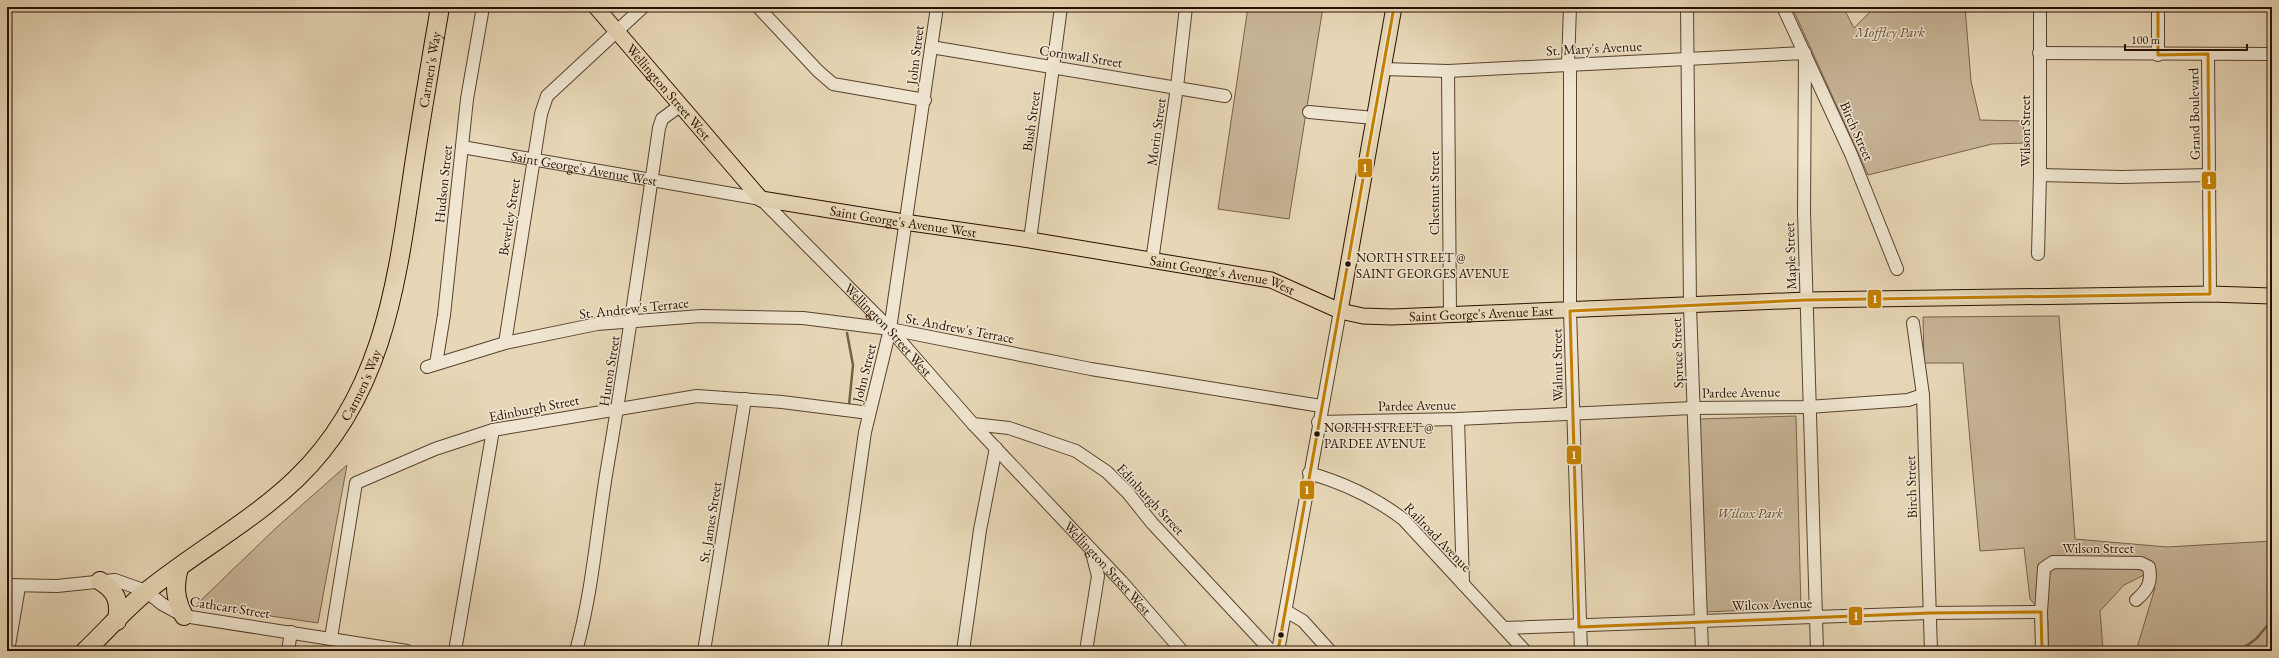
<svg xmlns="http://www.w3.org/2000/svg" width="2279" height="658" font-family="'EB Garamond',serif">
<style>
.green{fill:#c7b597;stroke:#78624c}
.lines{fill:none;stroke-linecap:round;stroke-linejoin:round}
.stream{stroke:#745f48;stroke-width:2.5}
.minor-casing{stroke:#58422e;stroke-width:14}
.major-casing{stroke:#281000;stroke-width:17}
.highway-casing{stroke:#281000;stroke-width:20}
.minor{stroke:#efe5d0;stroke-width:12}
.major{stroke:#e7d7b6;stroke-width:15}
.highway{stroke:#e7d7b6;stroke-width:18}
.bus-1-casing{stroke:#efe5d0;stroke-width:6}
.bus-1{stroke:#c38000;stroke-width:3}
.bus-dot{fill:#281000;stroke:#efe5d0;stroke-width:1.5}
.labels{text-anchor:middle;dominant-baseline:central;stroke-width:3;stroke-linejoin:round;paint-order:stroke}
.bus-label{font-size:13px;fill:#281000;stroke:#efe5d0;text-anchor:start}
.park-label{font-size:14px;font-style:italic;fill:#604a35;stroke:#efe5d0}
.street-label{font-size:14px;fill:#281000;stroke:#efe5d0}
.line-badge{stroke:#efe5d0;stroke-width:1.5}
.badge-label{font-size:11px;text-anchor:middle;font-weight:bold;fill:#fff}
</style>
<rect width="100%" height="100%" fill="#e7d7b6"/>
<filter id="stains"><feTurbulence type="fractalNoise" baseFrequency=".005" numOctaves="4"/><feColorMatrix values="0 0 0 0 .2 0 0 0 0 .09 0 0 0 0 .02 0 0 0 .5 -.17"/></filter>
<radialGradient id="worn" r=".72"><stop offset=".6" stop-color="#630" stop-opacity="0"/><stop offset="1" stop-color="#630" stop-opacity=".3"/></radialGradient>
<g class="green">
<path d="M1248,7H1323L1289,219L1218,209Z"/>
<path d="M1792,7H1843L1854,28L1875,7H1965L1971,81L1980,120L2023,121L2025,143L1992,144L1868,175Z"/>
<path d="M2059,316L2075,539L2167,547L2272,541V651H2136L2155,588L2148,573L2124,585L2100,611L2103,651H2048V620L2030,599L2024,548L1980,551L1963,363H1924L1923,317Z"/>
<path d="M1796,416L1801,608L1705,612L1699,419Z"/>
<path d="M347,465L318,623L196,605L277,527Z"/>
</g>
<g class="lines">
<g class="stream">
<path d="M847,333L853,365L849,405"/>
<path d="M2239,651L2256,639L2272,620"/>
</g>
<g class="minor-casing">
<g id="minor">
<path d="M758,7L818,71L833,84L925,100"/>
<path d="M1570,7L1568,64L1570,71V311L1581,651"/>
<path d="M1687,7L1690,305L1702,651"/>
<path d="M1783,7L1851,154L1897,269"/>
<path d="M2158,7V55"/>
<path d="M931,47L1225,96"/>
<path d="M2039,53L2272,54"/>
<path d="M2208,54L2210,294"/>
<path d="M1383,69L1448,71L1805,53L1804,212L1817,651"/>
<path d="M1448,71L1450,315"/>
<path d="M1309,112L1374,118"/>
<path id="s1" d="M462,147L761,199L890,329L973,424L1122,582L1182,651"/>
<path d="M2040,175L2121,177L2210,175"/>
<path d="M1030,240L1061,7"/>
<path d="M2038,254L2040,175V7"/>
<path d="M1152,261L1177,87L1186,7"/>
<path d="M1913,323L1923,395L1931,651"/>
<path d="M505,343L541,114L547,96L643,7"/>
<path d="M436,364L444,315L467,99L483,7"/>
<path d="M427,367L505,343L597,324L701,316L803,318L890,329L1091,369L1321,406"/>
<path d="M1458,419L1463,584"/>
<path d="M1318,422L1458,419L1693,408L1808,407L1908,400L1923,395"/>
<path d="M973,424L1009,428L1076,451L1107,472L1128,493L1152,523L1271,651"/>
<path d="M1309,473C1344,483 1374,497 1403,519L1525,651"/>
<path d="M7,585L57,586L115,580L146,591L162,604L184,616L407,651"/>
<path d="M1286,611L1303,621L1330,651"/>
<path d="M1504,628L1930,613L2041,612"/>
<path d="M331,638L356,483L435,449L493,430L697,396L782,402L869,413"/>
<path d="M8,651L19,587"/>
<path d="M288,651L291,632"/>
<path d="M455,651L493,430"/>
<path d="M576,651C593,590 597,526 608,463C627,352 643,240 659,128L662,119L681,105"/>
<path d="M704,651L745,399"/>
<path d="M834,651L865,432L890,329L937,7"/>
<path d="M963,651L980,530L996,448"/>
<path d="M1086,651L1098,576L1092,553"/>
<path d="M1278,651L1340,311"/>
<path d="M2042,651L2041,612L2044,568L2053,562L2141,563L2149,567C2152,582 2148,590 2136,600"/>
</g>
</g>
<g class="major-casing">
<g id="major">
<path id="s2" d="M596,7L761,199L904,222L1030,240L1271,280L1340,311L1363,316L1392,317L1807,300L2210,294L2272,296"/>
<path d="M1340,311L1394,7"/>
</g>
</g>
<g class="highway-casing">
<g id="highway">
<path d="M179,568C174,586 175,599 184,616"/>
<path d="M100,581C117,591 120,602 117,621"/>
<path id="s3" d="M85,651C106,631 125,609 147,591C195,552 251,522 296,479C385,394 397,279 414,165C422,112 431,60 440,7"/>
</g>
</g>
<use href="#minor" class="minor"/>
<use href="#major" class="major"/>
<use href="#highway" class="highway"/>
<g class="bus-1-casing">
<g id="bus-1">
<path d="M1278,651L1394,7"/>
<path d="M2042,651L2041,612L1930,613L1579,627L1570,311L1807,300L2210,294L2208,54L2158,55V7"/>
</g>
</g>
<use href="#bus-1" class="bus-1"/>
</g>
<g class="bus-dot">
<circle cx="1348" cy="264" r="3.5"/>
<circle cx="1317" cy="434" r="3.5"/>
<circle cx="1281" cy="635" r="3.5"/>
</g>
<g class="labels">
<g class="bus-label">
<text x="1356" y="257">NORTH STREET @<tspan x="1356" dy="16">SAINT GEORGES AVENUE</tspan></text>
<text x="1324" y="427">NORTH STREET @<tspan x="1324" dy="16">PARDEE AVENUE</tspan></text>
</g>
<g class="park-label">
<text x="1890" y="32">Moffley Park</text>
<text x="1750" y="513">Wilcox Park</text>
</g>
<g class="street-label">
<text transform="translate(1594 48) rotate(-3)">St. Mary's Avenue</text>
<text transform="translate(915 55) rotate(-83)">John Street</text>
<text transform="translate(1081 56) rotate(9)">Cornwall Street</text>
<text stroke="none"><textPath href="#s3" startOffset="712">Carmen's Way</textPath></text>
<text stroke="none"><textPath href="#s2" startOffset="112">Wellington Street West</textPath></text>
<text transform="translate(2194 114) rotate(-91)">Grand Boulevard</text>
<text transform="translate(1031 121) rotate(-82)">Bush Street</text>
<text transform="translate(1857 131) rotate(66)">Birch Street</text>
<text transform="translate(2025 131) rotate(-90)">Wilson Street</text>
<text transform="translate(1156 132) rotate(-82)">Morin Street</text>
<text stroke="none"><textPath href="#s1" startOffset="124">Saint George's Avenue West</textPath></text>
<text transform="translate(443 184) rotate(-84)">Hudson Street</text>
<text transform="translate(1434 193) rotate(-90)">Chestnut Street</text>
<text transform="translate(509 217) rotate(-81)">Beverley Street</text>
<text stroke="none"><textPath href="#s2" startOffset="397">Saint George's Avenue West</textPath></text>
<text transform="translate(1790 256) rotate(-92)">Maple Street</text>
<text stroke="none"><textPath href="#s2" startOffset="721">Saint George's Avenue West</textPath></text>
<text transform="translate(634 308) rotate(-6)">St. Andrew's Terrace</text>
<text stroke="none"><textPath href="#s2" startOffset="987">Saint George's Avenue East</textPath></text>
<text transform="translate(960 328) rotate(11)">St. Andrew's Terrace</text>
<text stroke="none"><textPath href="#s1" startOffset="486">Wellington Street West</textPath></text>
<text transform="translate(1677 353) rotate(-92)">Spruce Street</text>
<text transform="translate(1557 365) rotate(-91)">Walnut Street</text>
<text transform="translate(609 371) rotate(-81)">Huron Street</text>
<text transform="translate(864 373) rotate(-76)">John Street</text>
<text stroke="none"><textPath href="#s3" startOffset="388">Carmen's Way</textPath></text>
<text transform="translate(1741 392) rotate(-1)">Pardee Avenue</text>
<text transform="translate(1417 405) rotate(-1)">Pardee Avenue</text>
<text transform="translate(534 408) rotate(-11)">Edinburgh Street</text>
<text transform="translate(1911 487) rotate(-92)">Birch Street</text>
<text transform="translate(1151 499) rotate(47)">Edinburgh Street</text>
<text transform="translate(710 522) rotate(-81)">St. James Street</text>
<text transform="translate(1438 537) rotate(46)">Railroad Avenue</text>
<text x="2098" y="548">Wilson Street</text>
<text stroke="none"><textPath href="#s1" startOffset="810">Wellington Street West</textPath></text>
<text transform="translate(1772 604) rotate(-2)">Wilcox Avenue</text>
<text transform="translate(230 607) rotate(9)">Cathcart Street</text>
</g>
</g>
<g class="line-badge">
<rect x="1357" y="158" width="16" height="20" rx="4" fill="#c38000"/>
<rect x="2201" y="171" width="16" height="19" rx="4" fill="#c38000"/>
<rect x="1867" y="289" width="15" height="20" rx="4" fill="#c38000"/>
<rect x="1566" y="445" width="16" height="20" rx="4" fill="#c38000"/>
<rect x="1299" y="480" width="16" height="20" rx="4" fill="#c38000"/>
<rect x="1848" y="606" width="15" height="20" rx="4" fill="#c38000"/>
</g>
<g class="badge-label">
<text x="1365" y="172">1</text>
<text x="2209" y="184">1</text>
<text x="1875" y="303">1</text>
<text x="1574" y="459">1</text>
<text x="1307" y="494">1</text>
<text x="1856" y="620">1</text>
</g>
<rect width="2279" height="658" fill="none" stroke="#e7d7b6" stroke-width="24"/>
<rect x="8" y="8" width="2263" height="642" fill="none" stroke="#281000" stroke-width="2"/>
<rect x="12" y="12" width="2255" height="634" fill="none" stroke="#281000"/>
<path d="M2125 44v6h122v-6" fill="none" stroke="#281000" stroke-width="2"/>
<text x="2131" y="44" font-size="12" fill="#281000" stroke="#efe5d0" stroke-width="3" paint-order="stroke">100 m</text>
<rect width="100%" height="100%" filter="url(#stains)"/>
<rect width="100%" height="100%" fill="url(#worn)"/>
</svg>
